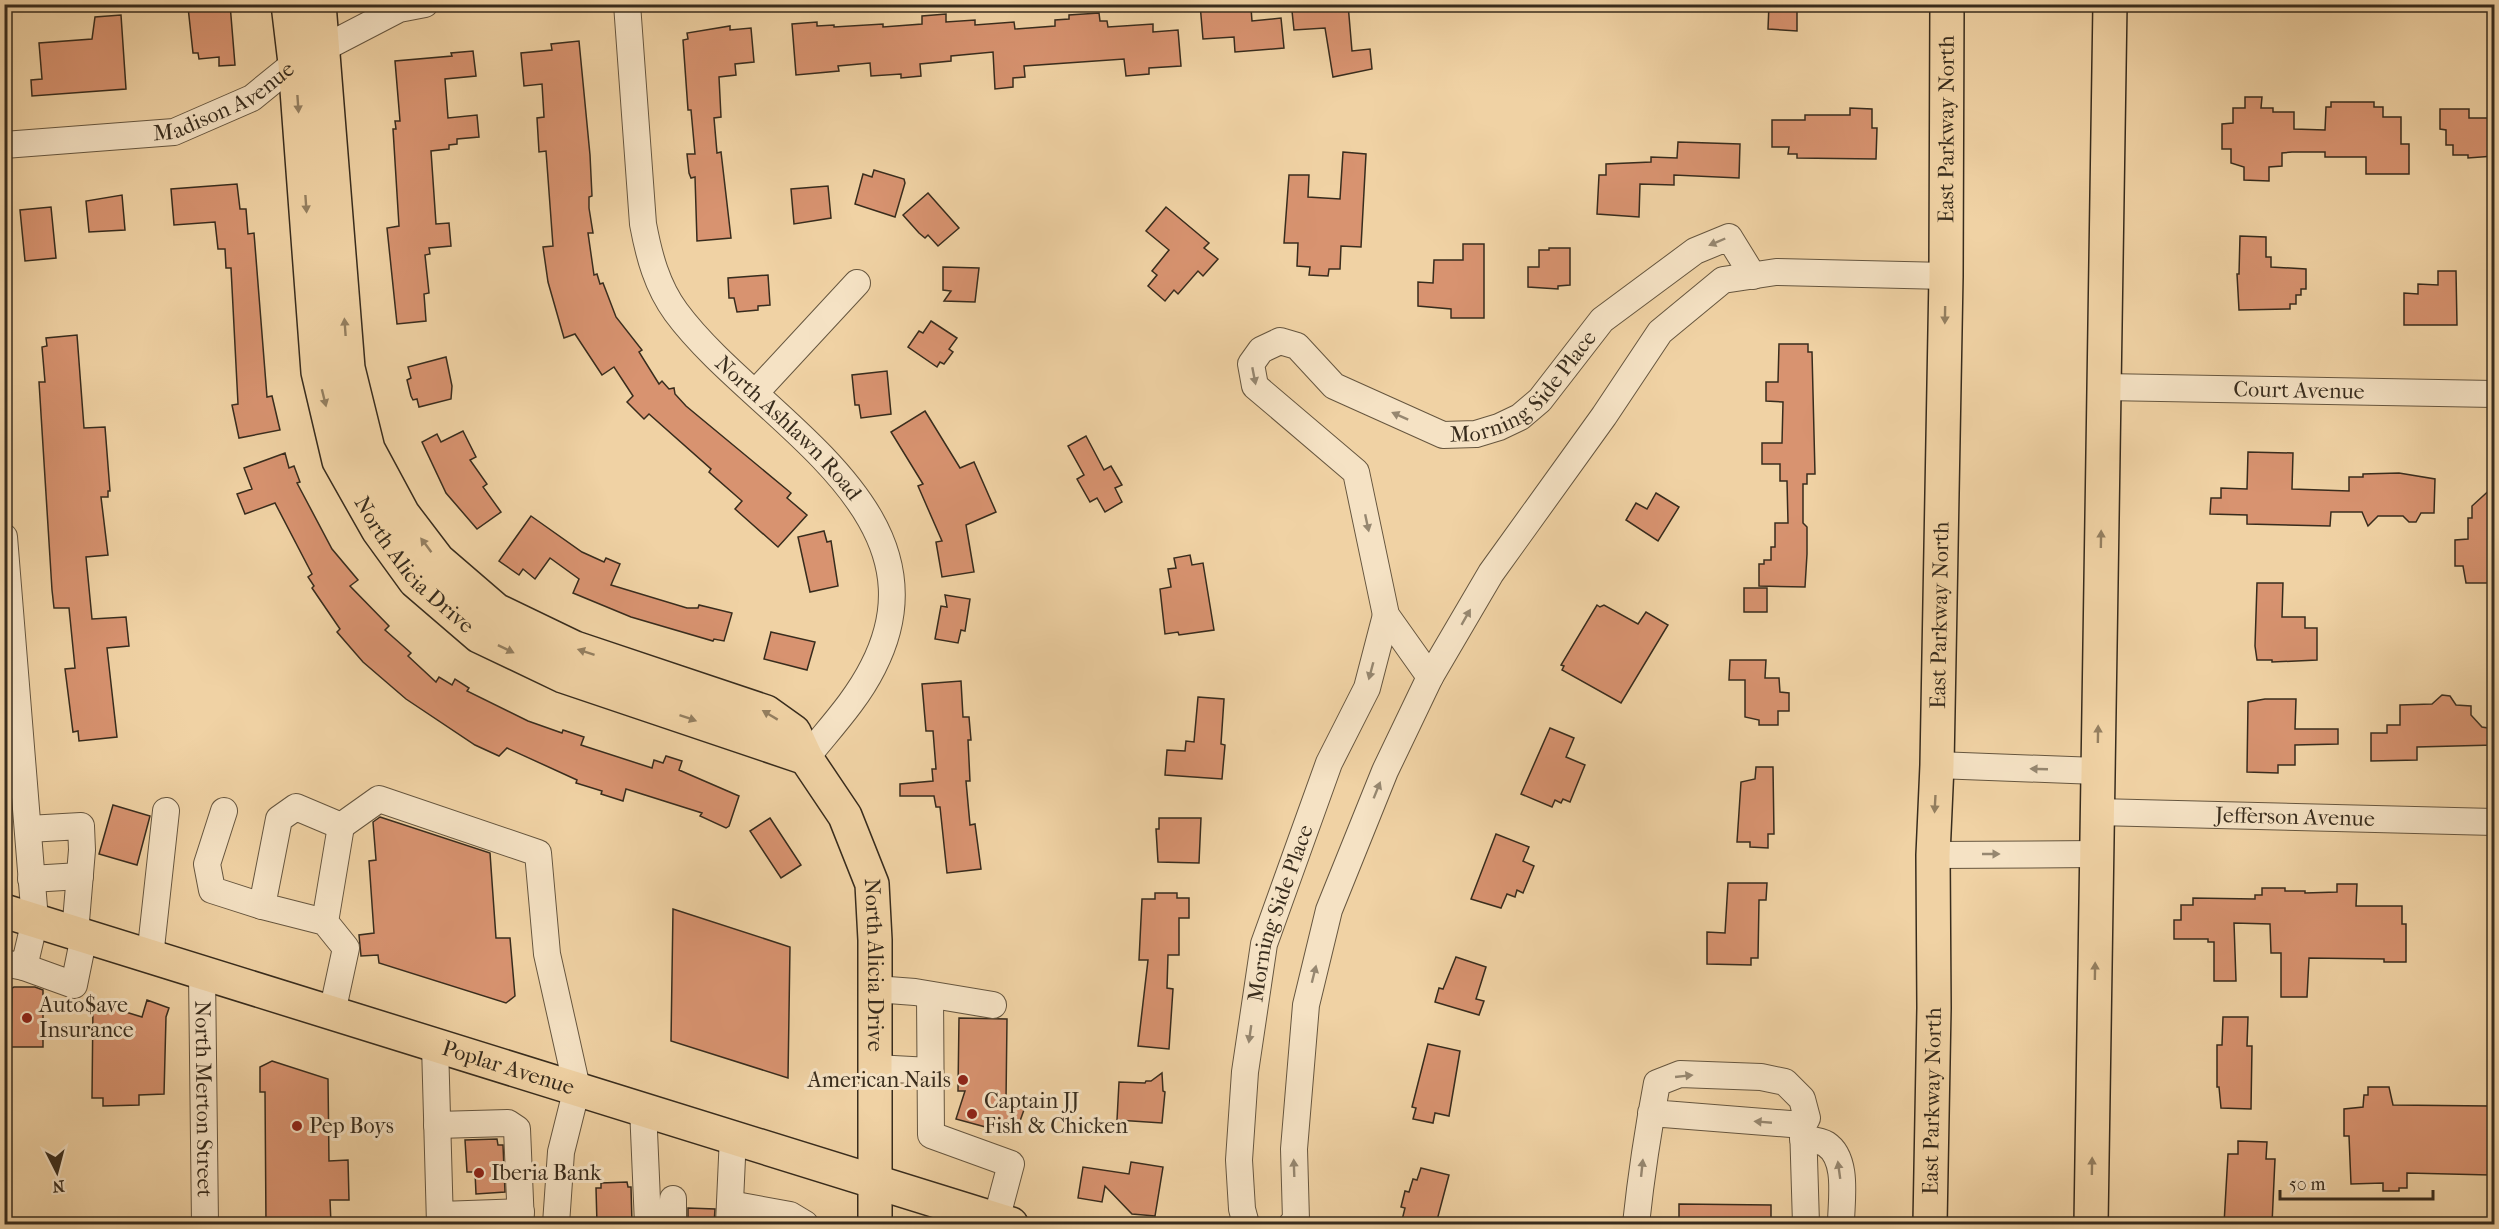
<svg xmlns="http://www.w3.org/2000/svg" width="2499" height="1229" font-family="'IM FELL French Canon',serif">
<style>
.building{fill:#d89370;stroke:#382c1d;stroke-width:1.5}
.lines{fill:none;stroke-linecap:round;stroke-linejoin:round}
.minor-casing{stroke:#66563f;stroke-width:28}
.major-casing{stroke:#382c1d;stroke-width:36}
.minor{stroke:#f5e2c4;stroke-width:26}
.major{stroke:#f0d2a4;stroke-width:33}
.oneway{fill:#947f60}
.oneway2{fill:#968770}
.poi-dot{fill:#8f2418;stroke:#f5e2c4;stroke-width:2}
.labels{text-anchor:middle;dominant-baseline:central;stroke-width:6;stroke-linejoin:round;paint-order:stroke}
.street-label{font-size:22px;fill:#382c1d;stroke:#f5e2c4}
.poi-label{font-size:22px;fill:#382c1d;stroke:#f5e2c4;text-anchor:start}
</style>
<rect width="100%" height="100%" fill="#f0d2a4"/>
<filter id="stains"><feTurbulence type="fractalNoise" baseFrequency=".00333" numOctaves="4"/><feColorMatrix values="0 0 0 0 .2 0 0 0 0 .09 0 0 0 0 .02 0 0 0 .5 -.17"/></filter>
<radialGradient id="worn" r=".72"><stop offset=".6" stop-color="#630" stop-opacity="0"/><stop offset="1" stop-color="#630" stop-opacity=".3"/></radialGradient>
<g class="building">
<path d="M194,4H230L235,65L219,66V57L199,59L198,53H193L188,7H194Z"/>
<path d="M1200,4H1246V9L1251,8L1252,21L1281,18L1284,48L1235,52L1234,37L1203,39Z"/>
<path d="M1294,4H1348L1352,51L1370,49L1372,69L1333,77L1325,28L1294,30L1292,11H1295Z"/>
<path d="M1769,4H1793V7H1797V31L1768,29Z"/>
<path d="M1099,13L1100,21H1107L1108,27L1153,24V32L1178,30L1181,66L1149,68V74L1126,76L1124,59L1024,66L1025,77L1013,78V87L995,89L993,52L951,56V61L920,64L921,76L901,78V74L871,76L870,63L838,66L839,71L796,75L792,24L817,22V26L834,25V27L883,24V27L922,24V16L946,14V22L975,20V25L1014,22L1015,29L1055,26V20L1069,19V15Z"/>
<path d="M121,15L126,89L32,96L31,80L42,79L39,43L92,39L95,17Z"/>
<path d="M730,26V30L751,28L754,62L735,64L736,75L719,77L721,117L714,118L717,153L721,152L731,238L697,241L695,177L691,178L689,173L687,154H695L691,110H688L683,40L688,39L687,33Z"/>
<path d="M579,41L590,155L592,196L589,197V208L593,233H588L594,275L597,274L600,284L603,283L616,317L642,350L639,352L659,384L662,381L669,389L674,388L675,394L686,406L791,493L787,498L807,515L778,547L735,509L742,501L709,472L711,469L649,414L644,419L627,402L633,396L614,367L602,375L575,334L564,338L548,282L543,247L553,246L546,151L539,152L537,118L544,117L542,84L524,86L521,53L552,50L551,44Z"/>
<path d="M473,51L476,76L445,79L448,118L477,115L479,137L457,139V144L449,145V149L431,151L436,224L449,223L451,246L429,248L430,254L425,255L429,293L424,294L426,321L397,324L387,228L399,226L393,129H396L395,121H400L395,61L452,56L451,53Z"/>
<path d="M2245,97H2262L2261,108H2273V112H2294V129L2325,130L2326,107H2331V102H2374V107H2383V117H2401V144H2409V174H2366V157H2325V152H2292L2282,153V166L2269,167V181L2244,180V167L2231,163V149H2222V124L2233,123V108H2245Z"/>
<path d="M1850,108L1872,109V128H1877L1876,159L1797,158V154H1788L1789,147H1772V120H1805V115H1850Z"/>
<path d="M2440,109H2469V118H2493L2494,156L2468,158V155H2453V145H2446V130L2440,129Z"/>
<path d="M1678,142L1740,144L1739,178L1674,175V185L1640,184L1639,217L1597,214L1599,175H1606V164L1651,162V157L1677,158Z"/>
<path d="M1343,152L1366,154L1361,247L1341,246L1340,269H1329L1328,276L1309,275L1310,267L1297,266L1298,243H1284L1289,175H1309L1308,197L1340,199Z"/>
<path d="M874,170L904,179L905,183L895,217L855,204L863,174L872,177Z"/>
<path d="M237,184L240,209H246L248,234L254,233L267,397L272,396L280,430L239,438L232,405L238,404L231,268H226L225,249H218L215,222L174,225L171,189Z"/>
<path d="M828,186L831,218L794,224L791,189Z"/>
<path d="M928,193L959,228L938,246L928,235L925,238L919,233L903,215Z"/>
<path d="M122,195L125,230L89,232L86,201Z"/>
<path d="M51,207L56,258L25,261L20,210Z"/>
<path d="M1166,207L1209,243L1204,248L1218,259L1203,276L1198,271L1178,294L1174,290L1165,301L1148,286L1157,275L1152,271L1169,250L1146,231Z"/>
<path d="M2240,236L2266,237V257H2271V267L2306,269V289H2301V295H2296V304H2290V309L2239,310L2237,274H2239Z"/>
<path d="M1463,244H1484V318H1451V309L1418,306V282L1433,283L1434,260H1463Z"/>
<path d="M1549,248H1570V285L1558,286V289L1528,287V267H1539V250H1549Z"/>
<path d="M943,267L979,268L975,302L944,301L951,291L943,290Z"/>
<path d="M2438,271H2456L2457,325H2404V293L2418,294V284L2438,285Z"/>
<path d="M768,275L770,305L758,306V310L737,312L734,298H729L728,278Z"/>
<path d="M931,321L957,338L949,349L953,352L944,364L940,362L937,367L908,347L919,331L923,333Z"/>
<path d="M77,335L84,428L105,427L110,491H108V497H101L108,555L86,557L92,619L126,617L129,646L107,648L117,737L79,741L78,731L73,732L65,669L75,668L69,608H54L52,590L39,382H45L42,347L47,346L46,338Z"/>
<path d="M1779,344H1808V352H1812L1815,474H1807V484H1803V523L1807,527V554L1805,587L1759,586V564H1764V560H1771V547H1775V523H1788L1787,481H1780V464H1762V443H1782L1783,402L1766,401V382H1778Z"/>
<path d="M446,357L452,386L451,399L419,407L417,399L413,400L411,396L407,380L411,378L408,367Z"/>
<path d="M887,371L891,414L861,418L859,405H855L852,375Z"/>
<path d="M925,411L960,468L974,462L996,512L966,525L974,572L942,577L936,542L942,541L918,486L923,484L891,432Z"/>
<path d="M463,431L476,457L470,460L487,484L483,487L501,512L477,529L446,493L422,442L437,434L441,442Z"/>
<path d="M1086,436L1104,470L1111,466L1122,485L1115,488L1122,502L1105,512L1097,498L1090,502L1077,479L1084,475L1068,446Z"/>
<path d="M2248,452L2293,453L2292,489L2349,491V477H2363V474L2399,473L2435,479L2434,513H2421L2416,522H2409L2403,516H2378L2368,526L2362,512H2331L2330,526L2247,524V515L2210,514L2211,498H2221V488L2247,489Z"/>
<path d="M285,453L289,468L294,466L300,482L297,483L332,549L358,580L350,586L389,626L385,630L411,653L408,656L436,682L439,677L452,685L455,679L469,688L467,691L528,721L562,733L563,730L584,737L581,745L652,768L654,760L663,763L666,756L682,761L679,770L739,796L729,826L726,828L700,816L702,813L626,789L623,801L601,794L602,791L576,783L577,780L507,748L499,756L475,745L406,699L363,662L337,632L340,629L312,588L314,586L308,577L312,574L275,503L245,514L237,494L252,489L244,468Z"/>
<path d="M2494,486L2493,577H2489V583H2466L2463,566H2455V540L2468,539V518H2472V506Z"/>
<path d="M1656,493L1679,507L1658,541L1626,520L1636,503L1647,509Z"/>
<path d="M531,516L582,552L604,562L606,558L620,564L611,585L687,608H698L699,605L732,613L724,641L714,639L713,641L631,617L573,593L579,579L550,558L535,579L523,569L519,575L499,561Z"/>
<path d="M824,531L827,542L831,541L838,586L810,592L798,537Z"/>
<path d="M1190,555L1192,565L1203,563L1214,630L1179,635L1178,632L1165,634L1160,589L1171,587L1168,569L1176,568L1174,558Z"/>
<path d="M2257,583H2283L2282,617H2305V628H2317V660L2272,662V660H2257L2255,646Z"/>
<rect x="1744" y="588" width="23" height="24"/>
<path d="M945,595L970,599L965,631L961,630L958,643L935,639L941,606L947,607Z"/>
<path d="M1597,605L1600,607L1604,605L1638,624L1646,612L1668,625L1621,703L1562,670L1564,666L1561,665Z"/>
<path d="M771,632L815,642L807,670L764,659Z"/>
<path d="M1730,660H1766L1765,678H1779L1780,692L1789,693V711H1778V725H1759V720L1745,717V680H1729Z"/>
<path d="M961,681L963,717H969L971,740H968L970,781H966L970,825L975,824L981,869L947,873L940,807H936L934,796H900V784L933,781L932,769H936L933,731H926L922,684Z"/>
<path d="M2442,695L2450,696L2456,705L2471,706V715L2482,727L2494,729V745L2417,747V760L2371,761V733H2387V725H2400V705L2432,704Z"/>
<path d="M1198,697L1224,699L1221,744L1225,745L1222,779L1165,775L1167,750L1185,751L1186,741L1194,742Z"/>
<path d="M2265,699H2296L2295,729H2338V744L2295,745V765H2278V773L2247,772L2248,702Z"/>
<path d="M1550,728L1574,738L1566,757L1585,765L1570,802L1563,799L1561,803L1555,800L1552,807L1521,794Z"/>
<path d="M1756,767H1773L1774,834H1768V848L1750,847V842H1737L1741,782L1755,779Z"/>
<path d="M113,805L150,816L137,865L99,854Z"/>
<path d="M380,817L490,853L496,938H510L515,996L506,1003L379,963L378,955L361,956L359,935L374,933L369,861L376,860L373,822Z"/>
<path d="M770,818L801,865L781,878L750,831Z"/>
<path d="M1159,818H1201L1199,863L1158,862L1156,829H1159Z"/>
<path d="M1496,834L1529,847L1523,861L1534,866L1523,893L1517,890L1515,897L1507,894L1501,908L1471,899Z"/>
<path d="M1728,883H1767L1766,900H1759L1758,958H1751V965L1707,964V932L1725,933Z"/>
<path d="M2337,884H2357L2356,906H2402V924H2406V962H2384V959L2309,958L2307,997H2281V953H2271L2270,924L2234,923L2236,981H2214V942H2208V939H2174V920H2181V905H2193V898L2255,899V895H2262V888H2285V891H2305V893L2337,892Z"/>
<path d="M1155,893H1177V898H1189V918H1179V955H1168L1167,988L1173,989L1169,1049L1138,1046L1148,960H1139L1142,899H1155Z"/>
<path d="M673,909L790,947L788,1078L671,1041Z"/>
<path d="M1456,957L1486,967L1476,999L1484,1001L1479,1015L1435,1002L1439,988L1443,989Z"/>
<path d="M14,987H35L43,990V1047H11L12,988Z"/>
<path d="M147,1000L169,1008L166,1017L164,1094L139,1095V1105L103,1106V1098H92L93,1002L142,1017Z"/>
<path d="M2223,1017H2248L2247,1046H2252L2251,1109L2221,1108L2219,1087H2217V1045H2222Z"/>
<path d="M959,1018L1007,1019L1006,1101L1025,1107L1015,1135L956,1119L965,1091H958Z"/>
<path d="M1428,1044L1460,1051L1449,1116L1435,1113L1433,1123L1413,1119L1416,1108L1412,1107Z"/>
<path d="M272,1061L328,1079L329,1161L348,1160L349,1200H330L331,1224H266L265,1092H260V1067Z"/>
<path d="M1162,1073L1163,1091L1165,1092L1162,1123L1117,1120L1119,1082L1145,1083L1146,1081H1151Z"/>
<path d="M2368,1087H2389L2393,1105L2489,1106L2490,1175L2407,1173V1188H2399V1191H2383V1183L2351,1184L2349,1136H2344V1109L2363,1107L2364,1095H2368Z"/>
<path d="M497,1139L498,1145H503L505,1192L476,1194L475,1172H467L465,1140Z"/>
<path d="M2238,1141L2267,1142L2266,1159H2275L2272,1224H2224L2228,1154H2238Z"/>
<path d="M1131,1162L1163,1167L1155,1216L1132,1214L1105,1186L1102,1202L1078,1198L1083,1167L1129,1174Z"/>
<path d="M1421,1168L1449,1175L1436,1224H1401L1405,1208L1401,1207L1405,1191L1409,1192L1413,1179L1417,1180Z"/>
<path d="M627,1182L628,1187H631L632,1224H597L596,1188H601V1183Z"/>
<path d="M1679,1204L1771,1205V1224H1679Z"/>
<path d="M688,1208L715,1209L714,1224H688Z"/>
</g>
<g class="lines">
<g class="minor-casing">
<g id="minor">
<path id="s1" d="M627,4L643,224C649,256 657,286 676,312C754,418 954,509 873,667C856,701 829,729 806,758"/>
<path id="s2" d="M4,145L174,132L252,98L295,63L399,9L425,4"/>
<path id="s3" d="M2104,387L2494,394"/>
<path d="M756,392L857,283"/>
<path d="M4,537L35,920L24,967L4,963"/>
<path id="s4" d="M1430,677L1386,615L1356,472L1255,386L1251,364L1261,350L1280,341L1297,346L1334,386L1443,435L1476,434L1499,427L1520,417L1540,400L1602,320L1695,251L1729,237L1753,276"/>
<path d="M1937,765L2097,771"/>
<path d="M224,811L207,864L212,890L262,906"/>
<path id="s5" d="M2097,812L2494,822"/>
<path d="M341,826L379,799L538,853L547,954L577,1088L561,1152L556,1224"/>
<path d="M28,829L81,826L82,850L75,933"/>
<path d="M1933,855L2097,854"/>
<path d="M31,879L80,876"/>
<path d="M325,922L262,906L279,819L296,807L341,826L325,922L346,948L332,1013"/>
<path d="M150,957L166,811"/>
<path d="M24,967L74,985L84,936"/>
<path id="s6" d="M202,973L205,1224"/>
<path d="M875,989L915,992L993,1005"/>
<path d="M930,995L931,1135L1011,1164L995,1224"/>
<path d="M435,1045L440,1224"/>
<path d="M875,1068L930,1071"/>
<path d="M643,1108L648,1224"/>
<path d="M437,1125L508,1123L517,1129L521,1224"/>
<path d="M1803,1125L1806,1224"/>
<path d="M1803,1139C1809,1140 1820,1140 1826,1144C1849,1159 1841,1201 1841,1224"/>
<path d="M673,1199V1224"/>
<path d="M730,1204L790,1215L805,1224"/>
<path d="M440,1215L521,1212"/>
<path d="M729,1224L733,1136"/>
<path id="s7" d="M1246,1224L1242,1209L1239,1160L1245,1072L1264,944L1329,763L1367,688L1386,615"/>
<path d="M1292,1224L1296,1220L1294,1149L1306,1005L1329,910L1385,771L1430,677L1491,573L1604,416L1660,332L1723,280L1776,272L1946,276"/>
<path d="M1636,1224C1641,1177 1648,1130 1657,1083L1680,1074L1761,1077L1785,1082L1802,1099L1807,1118L1803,1125L1651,1113"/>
</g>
</g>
<g class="major-casing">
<g id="major">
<path id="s8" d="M288,4L295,63L318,372L339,461L378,530L415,581L479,636L563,676L806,758"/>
<path id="s9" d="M319,4L348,368L368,449L403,514L438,560L496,610L575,648L766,712L794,732L806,758L845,816L872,884L875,940V1224"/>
<path id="s10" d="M4,911L1011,1224"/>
<path id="s11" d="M1930,1224L1934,1008L1933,855L1937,765L1946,276L1947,4"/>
<path d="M2091,1224L2110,4"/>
</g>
</g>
<use href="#minor" class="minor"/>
<use href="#major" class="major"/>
</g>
<defs><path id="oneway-solid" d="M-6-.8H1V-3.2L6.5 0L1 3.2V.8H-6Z" transform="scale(1.5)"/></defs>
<g class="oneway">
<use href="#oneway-solid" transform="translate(298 104) rotate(86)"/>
<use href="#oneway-solid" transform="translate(306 204) rotate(86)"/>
<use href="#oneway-solid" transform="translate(1945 315) rotate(91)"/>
<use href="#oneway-solid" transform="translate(345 327) rotate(-94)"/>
<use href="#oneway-solid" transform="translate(324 398) rotate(76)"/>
<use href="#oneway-solid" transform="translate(2101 539) rotate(-89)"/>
<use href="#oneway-solid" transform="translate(426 545) rotate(-127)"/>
<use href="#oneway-solid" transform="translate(506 649) rotate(26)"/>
<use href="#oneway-solid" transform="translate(586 652) rotate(-162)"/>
<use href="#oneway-solid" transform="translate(770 715) rotate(-149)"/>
<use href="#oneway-solid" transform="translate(688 718) rotate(19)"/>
<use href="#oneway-solid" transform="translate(2098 734) rotate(-89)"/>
<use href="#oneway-solid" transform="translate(1935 804) rotate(93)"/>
<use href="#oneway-solid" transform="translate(2095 971) rotate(-89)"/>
<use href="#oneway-solid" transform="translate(2092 1166) rotate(-89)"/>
</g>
<g class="oneway2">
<use href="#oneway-solid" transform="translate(1717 242) rotate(157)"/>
<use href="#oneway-solid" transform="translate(1254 376) rotate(79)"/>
<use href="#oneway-solid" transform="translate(1400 416) rotate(-156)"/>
<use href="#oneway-solid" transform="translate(1367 523) rotate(78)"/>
<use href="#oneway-solid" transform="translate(1466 617) rotate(-60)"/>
<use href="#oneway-solid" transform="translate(1371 671) rotate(105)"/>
<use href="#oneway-solid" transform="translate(2039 769) rotate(-178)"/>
<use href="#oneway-solid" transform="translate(1377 790) rotate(-68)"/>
<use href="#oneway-solid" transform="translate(1991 854)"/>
<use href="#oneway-solid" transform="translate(1314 974) rotate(-76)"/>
<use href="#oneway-solid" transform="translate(1250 1034) rotate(98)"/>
<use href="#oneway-solid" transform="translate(1684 1076) rotate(-6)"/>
<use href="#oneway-solid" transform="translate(1763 1122) rotate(-175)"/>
<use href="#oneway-solid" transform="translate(1294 1168) rotate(-92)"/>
<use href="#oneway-solid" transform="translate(1642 1168) rotate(-84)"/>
<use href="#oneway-solid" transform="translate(1839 1170) rotate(-98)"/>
</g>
<g class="poi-dot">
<circle cx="27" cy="1018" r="6"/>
<circle cx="963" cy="1080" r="6"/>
<circle cx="972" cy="1114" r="6"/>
<circle cx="297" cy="1126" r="6"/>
<circle cx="479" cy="1173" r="6"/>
</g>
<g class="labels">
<g class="street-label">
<text stroke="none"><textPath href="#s2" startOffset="228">Madison Avenue</textPath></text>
<text stroke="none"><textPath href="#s11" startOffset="1095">East Parkway North</textPath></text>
<text stroke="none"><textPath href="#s4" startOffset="706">Morning Side Place</textPath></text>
<text stroke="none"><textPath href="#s3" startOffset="195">Court Avenue</textPath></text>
<text stroke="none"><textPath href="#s1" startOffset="477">North Ashlawn Road</textPath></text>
<text stroke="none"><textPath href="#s8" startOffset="590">North Alicia Drive</textPath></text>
<text stroke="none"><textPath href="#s11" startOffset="609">East Parkway North</textPath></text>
<text stroke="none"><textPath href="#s5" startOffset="198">Jefferson Avenue</textPath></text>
<text stroke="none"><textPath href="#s7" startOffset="316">Morning Side Place</textPath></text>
<text stroke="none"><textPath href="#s9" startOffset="1233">North Alicia Drive</textPath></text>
<text stroke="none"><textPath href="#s10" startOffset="528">Poplar Avenue</textPath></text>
<text stroke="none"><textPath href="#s6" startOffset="126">North Merton Street</textPath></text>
<text stroke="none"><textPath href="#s11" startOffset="123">East Parkway North</textPath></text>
</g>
<g class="poi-label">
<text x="39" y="1005">Auto$ave<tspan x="39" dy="25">Insurance</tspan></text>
<text x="951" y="1080" text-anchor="end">American Nails</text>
<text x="984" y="1101">Captain JJ<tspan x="984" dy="25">Fish &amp; Chicken</tspan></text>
<text x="309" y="1126">Pep Boys</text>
<text x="491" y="1173">Iberia Bank</text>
</g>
</g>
<rect width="2499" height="1229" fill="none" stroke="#f0d2a4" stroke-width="24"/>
<rect x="6" y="6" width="2487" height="1217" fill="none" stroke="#382c1d" stroke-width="3"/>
<rect x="12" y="12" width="2475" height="1205" fill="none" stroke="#382c1d" stroke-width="1.5"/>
<g transform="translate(57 1172) rotate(174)" stroke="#f5e2c4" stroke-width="4.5" paint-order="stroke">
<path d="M0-4.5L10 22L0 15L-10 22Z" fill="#382c1d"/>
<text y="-9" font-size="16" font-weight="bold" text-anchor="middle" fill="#382c1d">N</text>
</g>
<path d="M2280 1190v9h153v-9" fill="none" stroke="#382c1d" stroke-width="3"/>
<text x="2289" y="1190" font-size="18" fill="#382c1d" stroke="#f5e2c4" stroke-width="4.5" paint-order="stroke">50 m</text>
<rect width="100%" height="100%" filter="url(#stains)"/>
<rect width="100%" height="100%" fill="url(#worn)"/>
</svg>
